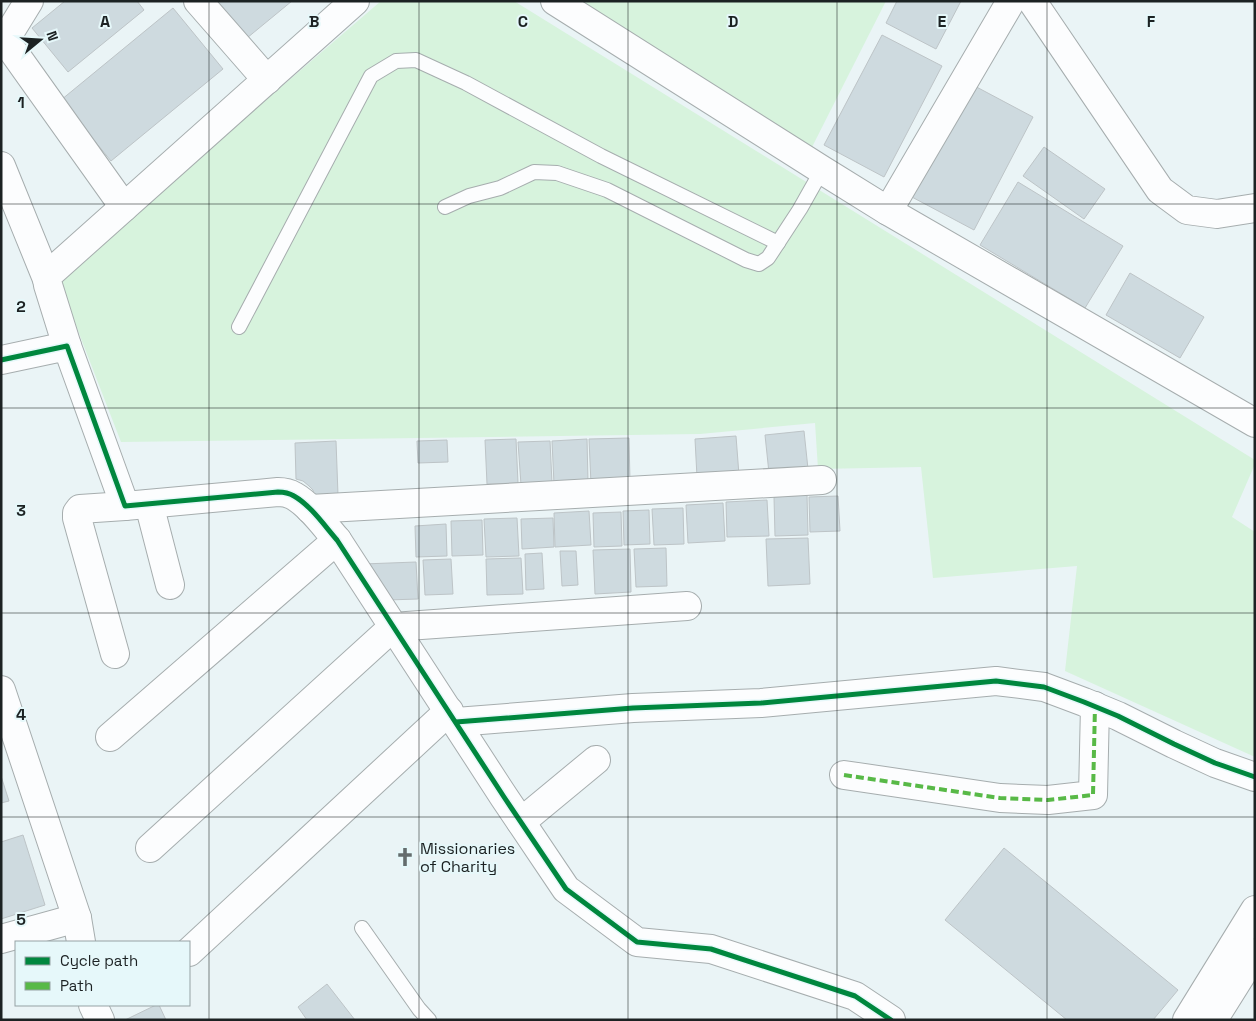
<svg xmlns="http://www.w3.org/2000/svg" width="1256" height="1021" font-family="'Space Grotesk',sans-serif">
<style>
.green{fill:#d7f3dd}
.building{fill:#cedadf;stroke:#bdc4c7}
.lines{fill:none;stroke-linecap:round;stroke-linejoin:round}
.lane-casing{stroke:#a6adae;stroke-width:16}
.street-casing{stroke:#a6adae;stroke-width:30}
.secondary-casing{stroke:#a6adae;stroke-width:30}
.primary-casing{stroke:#a6adae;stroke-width:30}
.lane{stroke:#fcfdfe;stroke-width:14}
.street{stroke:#fcfdfe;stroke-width:28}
.secondary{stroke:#fcfdfe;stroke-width:28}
.primary{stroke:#fcfdfe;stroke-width:28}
.quiet{stroke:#58b947;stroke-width:4;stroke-dasharray:8 4;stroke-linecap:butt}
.cycleway-casing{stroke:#e6f8fa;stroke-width:8}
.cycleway{stroke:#00873e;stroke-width:5}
.grid{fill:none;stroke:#1c2223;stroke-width:1;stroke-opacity:0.55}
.labels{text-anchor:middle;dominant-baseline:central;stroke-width:4;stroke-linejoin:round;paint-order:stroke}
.poi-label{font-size:16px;fill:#1c2223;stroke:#e6f8fa;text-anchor:start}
.grid-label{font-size:16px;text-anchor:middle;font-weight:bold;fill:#1c2223;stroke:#e6f8fa;stroke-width:4;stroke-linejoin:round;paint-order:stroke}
</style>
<rect width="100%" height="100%" fill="#eaf4f6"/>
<g class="green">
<path d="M381,1H514L1255,460V464L1232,517L1255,532V757L1065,671L1077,566L933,578L921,467L818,469L815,423L700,434L121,442L58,279Z"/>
<path d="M577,1H886L810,151Z"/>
</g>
<g class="building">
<path d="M65,1H137L144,10L68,72L32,28Z"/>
<path d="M217,1H292L247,38Z"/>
<path d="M897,1H961L936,49L886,23Z"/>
<path d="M173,8L223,69L111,161L61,100Z"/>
<path d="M882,35L942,66L884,177L824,145Z"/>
<path d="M969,83L1033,117L974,230L910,196Z"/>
<path d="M1044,147L1105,189L1084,219L1023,176Z"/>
<path d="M1018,182L1123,246L1085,308L980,245Z"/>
<path d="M1130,273L1204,317L1180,358L1106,315Z"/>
<path d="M804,431L808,469L769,473L765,435Z"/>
<path d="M736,436L739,475L697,477L695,439Z"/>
<path d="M629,438L630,482L591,484L589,439Z"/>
<path d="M516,439L518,483L487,484L485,440Z"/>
<path d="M587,439L588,482L554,484L552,441Z"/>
<path d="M447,440L448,462L418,463L417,441Z"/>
<path d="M336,441L338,495L314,496L313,490L309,486L303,481L296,479L295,443Z"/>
<path d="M550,441L552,483L521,485L518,442Z"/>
<path d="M807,495L808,535L775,536L774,497Z"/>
<path d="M838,496L840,531L810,532L809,497Z"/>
<path d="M767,500L769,536L727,537L726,502Z"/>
<path d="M723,503L725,541L688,543L686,505Z"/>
<path d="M683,508L684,544L654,545L652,509Z"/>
<path d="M649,510L650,544L624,545L623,511Z"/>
<path d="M589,511L591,545L555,547L554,513Z"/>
<path d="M621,512L622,546L594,547L593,513Z"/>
<path d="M517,518L519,556L486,557L484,519Z"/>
<path d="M553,518L554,547L522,549L521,519Z"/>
<path d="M482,520L483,555L452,556L451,521Z"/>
<path d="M446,524L447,556L416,557L415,526Z"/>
<path d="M808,538L810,584L768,586L766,539Z"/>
<path d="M666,548L667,586L636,587L634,549Z"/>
<path d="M630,549L631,592L595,594L593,550Z"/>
<path d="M560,551H576L578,585L562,586Z"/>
<path d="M542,553L544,589L526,590L525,554Z"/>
<path d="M521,558L523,594L487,595L486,559Z"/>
<path d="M451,559L453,594L425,595L423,560Z"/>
<path d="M416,562L418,599L387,600L363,564Z"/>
<path d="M1,776L9,801L1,803Z"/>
<path d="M23,835L45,905L1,919V842Z"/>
<path d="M1004,848L1178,990L1153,1020H1067L945,920Z"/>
<path d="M327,984L355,1020H307L298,1007Z"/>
<path d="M156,1005H159L166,1020H125Z"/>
</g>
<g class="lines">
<g class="lane-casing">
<g id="lane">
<path d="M445,207L469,196L500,188L534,172L557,173L607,190L746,260L759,264L768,258L800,209L822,170"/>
<path d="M239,327L371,76L396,61L416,60L466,83L601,156L778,243"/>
<path d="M362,928L419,1009L429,1020"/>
</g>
</g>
<g class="street-casing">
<g id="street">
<path d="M29,1L5,40L124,207"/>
<path d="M198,1L267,80"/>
<path d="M1032,1L1160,190L1187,210L1217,214L1255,208"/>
<path d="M1,166L47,279"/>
<path d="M888,211L1011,1"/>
<path d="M149,504L170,585"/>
<path d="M310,509L822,480"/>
<path d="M115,654L77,518V513L80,509L125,506"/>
<path d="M1,690L77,918L81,942"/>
<path d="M456,722L633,708L761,703L996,681L1044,687L1084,702L1118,716L1174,744L1215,763L1255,777"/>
<path d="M110,737L337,540"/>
<path d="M844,775L1000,798L1048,800L1093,795L1095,706"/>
<path d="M521,822L596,760"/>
<path d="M150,848L393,627L687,606"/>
<path d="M1,939L77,918"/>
<path d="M189,952L449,711"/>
<path d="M93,1005L100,1020"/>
</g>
</g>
<g class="secondary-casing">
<g id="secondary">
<path d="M555,1L822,170L888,211L1255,423"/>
<path d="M67,346L48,285L47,279L49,274L355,1"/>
<path d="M1,360L67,346L125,506L278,492C284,492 289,493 294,496C310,505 324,525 337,540L504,797L566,889L637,942L711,949L855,996L891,1020"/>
</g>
</g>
<g class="primary-casing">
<g id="primary">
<path d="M1187,1020L1255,910"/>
<path d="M1213,1020L1255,953"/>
</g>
</g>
<use href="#lane" class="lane"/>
<use href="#street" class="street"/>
<use href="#secondary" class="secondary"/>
<use href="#primary" class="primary"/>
<path class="quiet" d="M844,775L1000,798L1048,800L1093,795L1095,706"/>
<g class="cycleway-casing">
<g id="cycleway">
<path d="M1,360L67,346L125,506L278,492C284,492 289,493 294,496C310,505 324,525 337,540L504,797L566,889L637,942L711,949L855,996L891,1020"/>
<path d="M456,722L633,708L761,703L996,681L1044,687L1084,702L1118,716L1174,744L1215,763L1255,777"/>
</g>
</g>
<use href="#cycleway" class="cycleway"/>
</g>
<path class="grid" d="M209,1V1020M419,1V1020M628,1V1020M837,1V1020M1047,1V1020M1,204H1255M1,408H1255M1,613H1255M1,817H1255"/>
<defs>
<g id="church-bare" transform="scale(1.5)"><path d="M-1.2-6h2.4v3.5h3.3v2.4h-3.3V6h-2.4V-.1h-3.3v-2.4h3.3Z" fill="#646c6d" stroke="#e6f8fa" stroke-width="2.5" paint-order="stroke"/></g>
</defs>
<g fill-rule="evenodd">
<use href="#church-bare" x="405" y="857"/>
</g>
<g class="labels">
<g class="poi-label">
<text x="420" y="848">Missionaries<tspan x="420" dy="18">of Charity</tspan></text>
</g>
</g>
<g class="grid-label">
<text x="105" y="27">A</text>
<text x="314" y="27">B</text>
<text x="523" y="27">C</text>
<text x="733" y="27">D</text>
<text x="942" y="27">E</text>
<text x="1151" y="27">F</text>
<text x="21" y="108">1</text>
<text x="21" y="312">2</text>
<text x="21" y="516">3</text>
<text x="21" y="720">4</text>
<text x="21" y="925">5</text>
</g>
<rect width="1256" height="1021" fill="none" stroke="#1c2223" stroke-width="5"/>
<rect x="15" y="941" width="175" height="65" fill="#e6f8fa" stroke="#95a2a4"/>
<rect x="25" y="957" width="25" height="8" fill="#00873e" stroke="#95a2a4"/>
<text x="60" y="966" font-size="15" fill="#1c2223">Cycle path</text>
<rect x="25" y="982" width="25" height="8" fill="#58b947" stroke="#95a2a4"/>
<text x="60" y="991" font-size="15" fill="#1c2223">Path</text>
<g transform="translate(40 40) rotate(72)" stroke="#e6f8fa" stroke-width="4" paint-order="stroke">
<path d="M0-4L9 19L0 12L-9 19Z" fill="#1c2223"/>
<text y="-8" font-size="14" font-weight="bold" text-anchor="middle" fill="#1c2223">N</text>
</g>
</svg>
